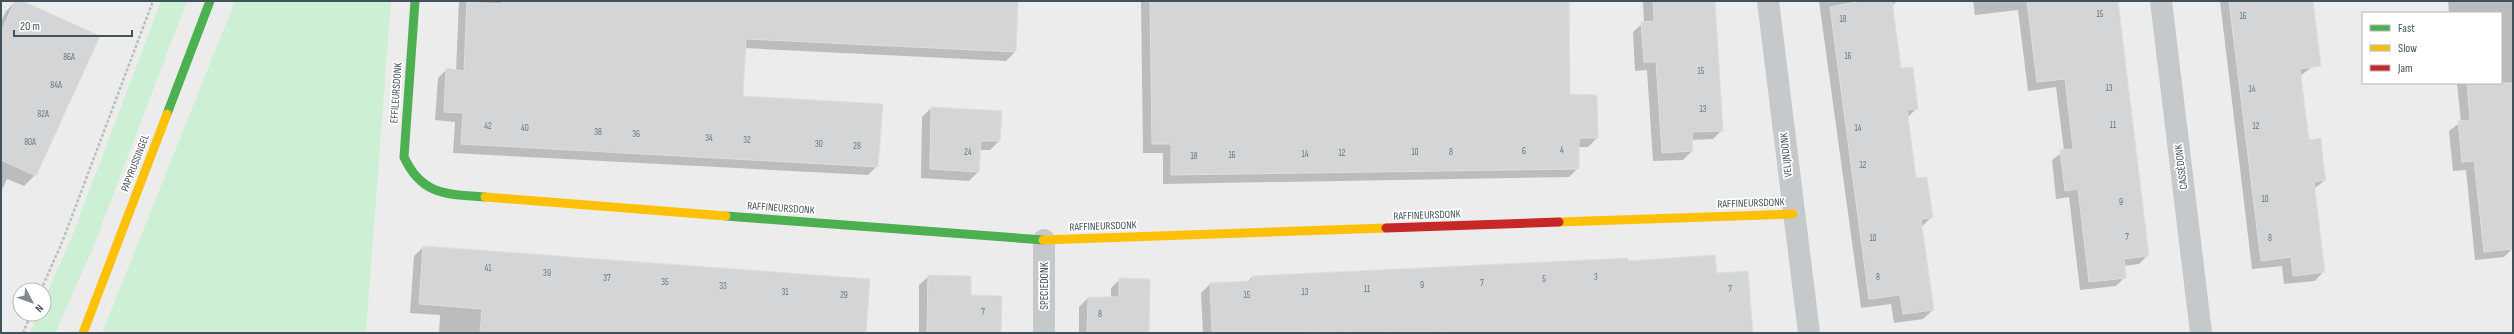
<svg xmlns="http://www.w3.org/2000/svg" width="2514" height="334" font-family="'Sofia Sans Condensed',sans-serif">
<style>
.green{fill:#cdf0d5}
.shadow{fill:#0003}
.building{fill:#d4d5d7;stroke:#dededf}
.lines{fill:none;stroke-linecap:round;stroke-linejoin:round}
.path{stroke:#b2c2bc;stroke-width:2.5;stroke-dasharray:3 2;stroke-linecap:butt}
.street{stroke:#c5c9cc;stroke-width:22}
.fast{stroke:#4caf50;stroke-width:9}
.slow{stroke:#ffc107;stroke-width:9}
.jam{stroke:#c62828;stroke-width:9}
.labels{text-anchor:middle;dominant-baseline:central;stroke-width:3.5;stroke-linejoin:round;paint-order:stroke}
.number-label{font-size:9px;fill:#68747a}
.street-label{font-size:11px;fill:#42525a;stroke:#fff}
</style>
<rect width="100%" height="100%" fill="#edecec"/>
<g class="green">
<path d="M161,1H187L93,248L55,333H30L38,314H44V300L71,239Z"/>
<path d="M235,1H391L366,333H102Z"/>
</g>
<g class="shadow">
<path d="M16,1H20L35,175L24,186L7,179L1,192V21L6,11Z"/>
<path d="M459,1H1017L1015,52L1006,61L744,48L742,97L877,166L868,175L453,153L455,122L435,120L438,78L447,69L456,71Z"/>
<path d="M1141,1H1568L1569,95L1597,138L1588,147H1578V168L1569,177L1163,184V153H1143Z"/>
<path d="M1643,1H1714L1722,130L1713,139L1691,140L1692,151L1683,160L1653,161L1647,70L1635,71L1633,32L1644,22Z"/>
<path d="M1819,1H1897L1892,6L1900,69L1917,108L1908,117L1916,180L1932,217L1921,227L1933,310L1923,319L1894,323L1891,304L1861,308Z"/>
<path d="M1973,1H2117L2148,255L2139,264L2124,266L2125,277L2116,286L2080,290L2069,197L2056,199L2052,160L2064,151L2056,87L2028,91L2018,10L1975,15Z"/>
<path d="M2220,1H2291L2312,67L2300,76L2308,141L2325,180L2314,189L2324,271L2315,281L2284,284L2282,266L2252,269Z"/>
<path d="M2448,1H2513V248L2504,257L2475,260L2466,170L2453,171L2449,131L2461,122L2457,83H2501V13H2446L2449,12Z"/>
<path d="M931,108L999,141L990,150H979L978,172L969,181L921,178L922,117Z"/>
<path d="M423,247L865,332L896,333H439L440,315L410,313L414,256Z"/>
<path d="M1627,262L1716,274L1747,272L1752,333H1203L1201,293L1210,284L1247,282L1252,277Z"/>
<path d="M929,276L970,296L1000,333H919V285Z"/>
<path d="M1120,279L1148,333H1079V307L1088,298H1111V288Z"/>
</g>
<g class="building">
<path d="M15,1H22L100,36L36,176L1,160V32Z"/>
<path d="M502,1H1018L1016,52L746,39L743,96L883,104L878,167L461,144L463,113L444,112L446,68L464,71L467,2L502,4Z"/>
<path d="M1150,1H1569L1570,94L1597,95L1598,138H1579V169L1171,175V144H1152Z"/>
<path d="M1653,1H1715L1723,131L1692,132L1693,151L1662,153L1656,62H1644L1641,22L1654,21Z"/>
<path d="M1861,1H1892L1901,68L1913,67L1918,109L1907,110L1916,178L1927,177L1933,218L1921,219L1934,310L1903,314L1900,295L1869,299L1830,7Z"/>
<path d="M2027,1H2118L2149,256L2124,259L2126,278L2089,282L2078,189L2065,191L2060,150L2073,149L2065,79L2037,82Z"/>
<path d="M2229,1H2313L2321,66L2300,69L2309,140L2321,138L2323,160L2326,180L2314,182L2325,272L2293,276L2291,257L2261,261Z"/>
<path d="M2467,83H2513V249L2484,252L2474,161L2462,162L2458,121L2470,120Z"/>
<path d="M931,107L1002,111L1000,141H981L979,172L930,169Z"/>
<path d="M423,246L870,279L866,333H480L482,309L419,304Z"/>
<path d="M1715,255L1717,273L1748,271L1753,333L1212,332L1210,283L1252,281V276L1628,258V261Z"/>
<path d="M928,275L971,276V295L1002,296L1001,333H927Z"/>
<path d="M1119,278L1150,279L1149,333H1087L1088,297H1119Z"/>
</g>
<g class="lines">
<g class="path">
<path d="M41,290L63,240L153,1"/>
<path d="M23,333L31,314"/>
</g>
<g class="street">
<path d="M1768,1L1809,333"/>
<path d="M2161,1L2201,333"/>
<path d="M1044,333V240"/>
</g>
<g class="fast">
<path d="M415,1L404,157C422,196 447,194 485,197"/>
<path d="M167,114L210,1"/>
<path d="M726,216L1043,240"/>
</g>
<g class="slow">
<path d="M485,197L726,216"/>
<path d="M1559,222L1793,214"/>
<path d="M1043,240L1386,228"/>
<path d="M83,333L167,114"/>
</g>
<path class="jam" d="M1386,228L1559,222"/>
</g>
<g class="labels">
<g class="number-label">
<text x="2100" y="14">15</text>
<text x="2243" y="16">16</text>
<text x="1843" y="19">18</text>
<text x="1848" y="56">16</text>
<text x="69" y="57">86A</text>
<text x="1701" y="71">15</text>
<text x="56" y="85">84A</text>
<text x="2109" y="88">13</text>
<text x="2252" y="89">14</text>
<text x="1703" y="109">13</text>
<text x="43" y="114">82A</text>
<text x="2113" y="125">11</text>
<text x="488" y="126">42</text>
<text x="2256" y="126">12</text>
<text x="525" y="128">40</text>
<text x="1858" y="128">14</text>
<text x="598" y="132">38</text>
<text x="636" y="134">36</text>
<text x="709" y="138">34</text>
<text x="747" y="140">32</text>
<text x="30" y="142">80A</text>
<text x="819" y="144">30</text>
<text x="857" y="146">28</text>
<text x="1562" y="150">4</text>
<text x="1524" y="151">6</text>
<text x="968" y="152">24</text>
<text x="1415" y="152">10</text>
<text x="1451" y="152">8</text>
<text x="1342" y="153">12</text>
<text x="1305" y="154">14</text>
<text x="1232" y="155">16</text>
<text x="1194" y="156">18</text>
<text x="1863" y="165">12</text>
<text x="2265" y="199">10</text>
<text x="2121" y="202">9</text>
<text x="2127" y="237">7</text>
<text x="1873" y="238">10</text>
<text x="2270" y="238">8</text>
<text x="488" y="268">41</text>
<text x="547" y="273">39</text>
<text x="1596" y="277">3</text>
<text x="1878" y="277">8</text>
<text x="607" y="278">37</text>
<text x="1544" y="279">5</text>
<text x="665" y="282">35</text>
<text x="1482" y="283">7</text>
<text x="1422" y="285">9</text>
<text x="723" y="286">33</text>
<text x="1367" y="289">11</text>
<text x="1730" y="289">7</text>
<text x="785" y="292">31</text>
<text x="1305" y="292">13</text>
<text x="844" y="295">29</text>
<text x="1247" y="295">15</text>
<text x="983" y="312">7</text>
<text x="1100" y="314">8</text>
</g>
<g class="street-label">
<text transform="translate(396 93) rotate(-86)">EFFILEURSDONK</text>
<text transform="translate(1786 155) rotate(-96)">VELIJNDONK</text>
<text transform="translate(135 163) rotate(-69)">PAPYRUSSINGEL</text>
<text transform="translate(2181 167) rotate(-97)">CASSÉDONK</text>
<text transform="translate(1751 203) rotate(-2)">RAFFINEURSDONK</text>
<text transform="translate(781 208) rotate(4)">RAFFINEURSDONK</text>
<text transform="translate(1427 215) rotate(-2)">RAFFINEURSDONK</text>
<text transform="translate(1103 226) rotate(-2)">RAFFINEURSDONK</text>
<text transform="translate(1044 286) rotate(-90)">SPECIEDONK</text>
</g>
</g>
<rect width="2514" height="334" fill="none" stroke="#42525a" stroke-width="4"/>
<rect x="2362" y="12" width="140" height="72" fill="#ffffff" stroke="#b3babd"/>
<rect x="2370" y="25" width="20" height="6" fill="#4caf50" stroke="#b3babd"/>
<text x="2398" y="32" font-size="12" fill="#42525a">Fast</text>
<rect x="2370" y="45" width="20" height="6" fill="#ffc107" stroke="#b3babd"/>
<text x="2398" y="52" font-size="12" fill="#42525a">Slow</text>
<rect x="2370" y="65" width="20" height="6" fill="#c62828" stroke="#b3babd"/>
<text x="2398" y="72" font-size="12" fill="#42525a">Jam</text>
<g transform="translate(32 302) rotate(131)"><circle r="19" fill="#ffffff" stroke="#b3babd"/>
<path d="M0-3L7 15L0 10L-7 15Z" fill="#7e888d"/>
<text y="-6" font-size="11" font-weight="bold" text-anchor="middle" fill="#42525a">N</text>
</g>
<path d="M14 30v6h118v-6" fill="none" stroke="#42525a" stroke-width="2"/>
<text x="20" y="30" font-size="12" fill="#42525a" stroke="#ffffff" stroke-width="3" paint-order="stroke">20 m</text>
</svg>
